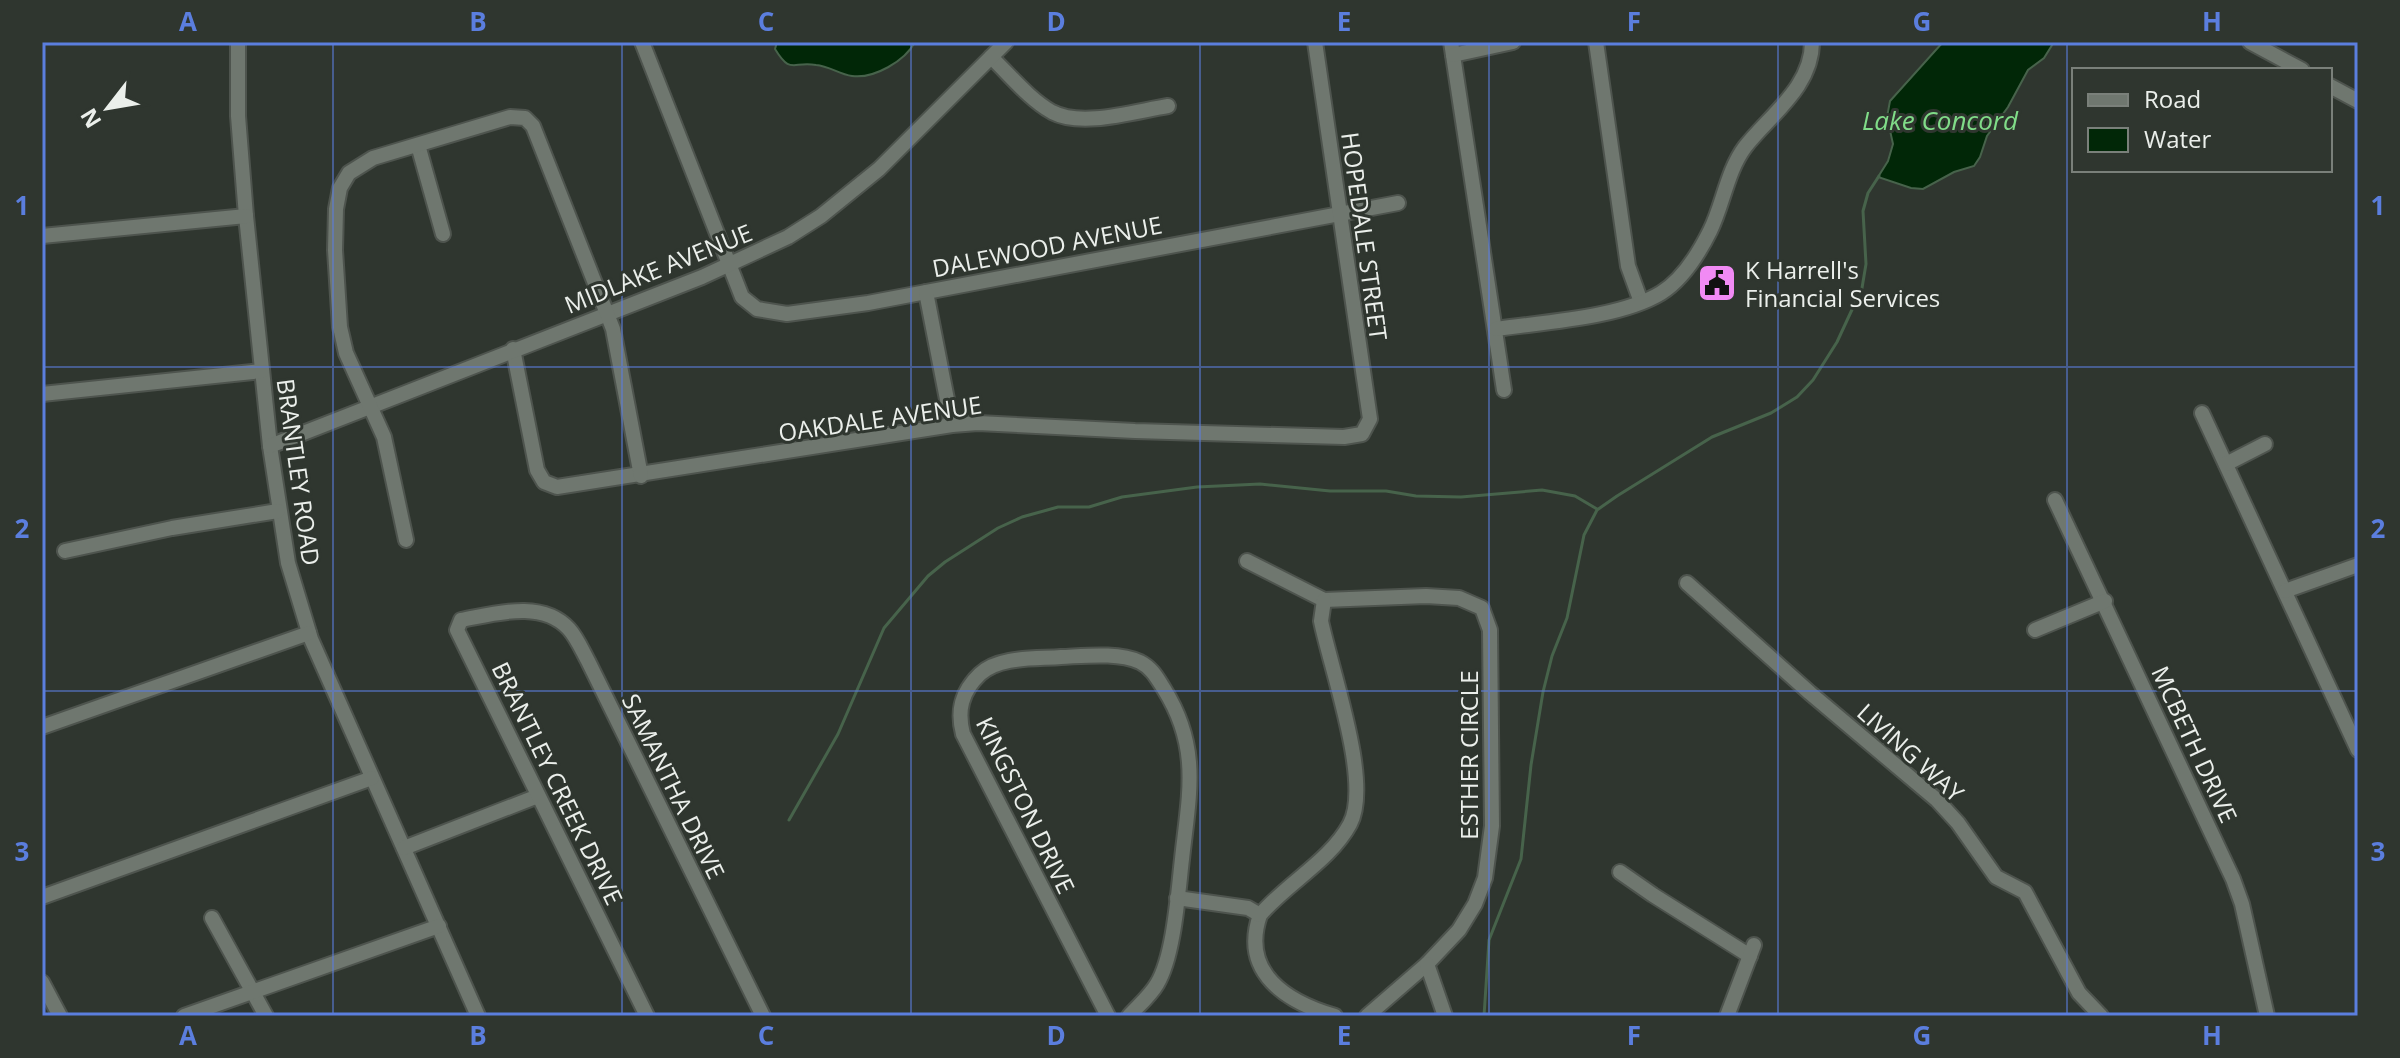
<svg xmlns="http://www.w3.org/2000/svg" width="2400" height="1058" font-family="'Open Sans',sans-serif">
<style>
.water{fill:#012707;stroke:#47634b;stroke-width:2}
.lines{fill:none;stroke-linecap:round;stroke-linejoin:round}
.stream{stroke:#47634b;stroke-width:3}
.minor-casing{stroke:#4e544e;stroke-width:18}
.minor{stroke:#6f776f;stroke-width:14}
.grid{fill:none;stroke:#5b7ede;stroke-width:2;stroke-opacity:0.55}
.labels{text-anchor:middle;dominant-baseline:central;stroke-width:6;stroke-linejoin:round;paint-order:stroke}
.street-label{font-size:24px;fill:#ebefeb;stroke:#2f362f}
.poi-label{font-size:24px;fill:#ebefeb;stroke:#2f362f;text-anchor:start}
.water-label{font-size:26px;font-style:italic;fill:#80dc88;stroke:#2f362f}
.neatline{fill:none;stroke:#5b7ede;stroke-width:3}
.grid-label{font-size:26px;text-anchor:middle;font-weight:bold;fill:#5b7ede}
</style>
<rect width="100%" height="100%" fill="#2f362f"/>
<g class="water">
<path d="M777,42H915C905,61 874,79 852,76C839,74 829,66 816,65C792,61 791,75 775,49Z"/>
<path d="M1943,42H2054L2044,58L2028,70L2008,107L1987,136L1980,157L1974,166L1954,172L1923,189L1911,188L1878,177L1888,161L1893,144L1887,117L1890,101Z"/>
</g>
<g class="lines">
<g class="stream">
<path d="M789,820L838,734L884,628L928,576L945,562L998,528L1022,517L1058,507H1089L1122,497L1197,487L1260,484L1330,491H1386L1416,496L1461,497L1542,490L1575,496L1597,509"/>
<path d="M1484,1016L1489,940L1521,859L1531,765L1543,692L1552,656L1567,618L1584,535L1597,510L1617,496L1712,437L1771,413L1797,397L1813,380L1837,342L1862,288L1866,264L1863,211L1868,193L1879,176"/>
</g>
<g class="minor-casing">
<g id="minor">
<path d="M238,42V116L246,216L270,446L288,563L311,639L478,1016"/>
<path d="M642,42L742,297L757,309L787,314L868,303L1398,203"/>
<path d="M1451,42L1504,390"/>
<path d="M1596,42L1628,266L1641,302"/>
<path d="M2250,42L2302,70"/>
<path d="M1453,55L1513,42"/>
<path d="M991,57C1010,75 1029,99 1052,112C1082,128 1136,111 1168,106"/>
<path d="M2330,86L2358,101"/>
<path d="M418,145L443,234"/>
<path d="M42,236L246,216"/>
<path d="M926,292L952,425"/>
<path d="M1496,329C1544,322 1620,318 1661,293C1682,280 1699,253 1710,231C1723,205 1727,171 1745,147C1770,115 1812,87 1812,42"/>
<path d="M513,349L537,470L544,482L557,487L952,425L978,423L1135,431L1344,437L1362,434L1370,419L1315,42"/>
<path d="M42,394L262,371"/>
<path d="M2202,413L2358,750"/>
<path d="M270,446L702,277L788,237L821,216L879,169L1006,42"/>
<path d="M2226,464L2265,444"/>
<path d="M2055,500L2233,879L2242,904L2267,1016"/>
<path d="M406,540L384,437L346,353L340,327L335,250L336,209L340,188L349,173L373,158L510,117L525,118L533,126L613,329L641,476"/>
<path d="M65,551L172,528L278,511"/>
<path d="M1247,561L1324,600L1426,596L1459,598L1482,608L1490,630L1492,826L1485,878L1475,904L1459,930L1427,964L1367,1016"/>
<path d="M1687,583L1810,693L1937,800L1958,823L1996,877L2025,892L2079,993L2101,1016"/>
<path d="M2285,591L2358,565"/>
<path d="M1324,600L1321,621C1331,670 1372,783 1350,824C1330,861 1287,883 1260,915C1240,973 1287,1002 1335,1016"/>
<path d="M2035,630L2105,601"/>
<path d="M42,727L309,633"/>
<path d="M404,848L538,796"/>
<path d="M1620,872L1653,895L1750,956"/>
<path d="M42,897L372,778"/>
<path d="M1177,898L1248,908L1260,915"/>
<path d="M212,918L266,1016"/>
<path d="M1427,964L1445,1016"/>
<path d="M42,982L60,1016"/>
<path d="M184,1016L439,926"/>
<path d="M647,1016L457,630L461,620C494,614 542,599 569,629C577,638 582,650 588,661L763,1016"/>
<path d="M1108,1016L963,734C957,711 961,692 980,674C999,656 1036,659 1061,657C1085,656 1118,652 1140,662C1152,668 1157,678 1164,689C1201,748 1189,794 1182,859C1178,893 1174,956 1157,984C1150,996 1138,1006 1129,1016"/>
<path d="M1727,1016L1754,945"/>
</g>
</g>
<use href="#minor" class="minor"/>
</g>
<path class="grid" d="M333,42V1016M622,42V1016M911,42V1016M1200,42V1016M1489,42V1016M1778,42V1016M2067,42V1016M42,367H2358M42,691H2358"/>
<defs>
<g id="civic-square" transform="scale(2)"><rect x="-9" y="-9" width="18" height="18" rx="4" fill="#f18af4" stroke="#2f362f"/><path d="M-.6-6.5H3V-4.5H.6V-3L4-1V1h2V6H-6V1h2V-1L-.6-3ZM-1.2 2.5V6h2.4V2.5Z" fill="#111"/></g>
</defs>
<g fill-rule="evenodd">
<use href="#civic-square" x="1717" y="283"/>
</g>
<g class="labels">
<g class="street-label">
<text transform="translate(1365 236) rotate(82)">HOPEDALE STREET</text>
<text transform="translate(1047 246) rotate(-11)">DALEWOOD AVENUE</text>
<text transform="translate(658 268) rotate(-22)">MIDLAKE AVENUE</text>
<text transform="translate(880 418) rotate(-8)">OAKDALE AVENUE</text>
<text transform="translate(299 472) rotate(82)">BRANTLEY ROAD</text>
<text transform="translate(2195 744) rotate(65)">MCBETH DRIVE</text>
<text transform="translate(1911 752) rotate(42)">LIVING WAY</text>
<text transform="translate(1468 755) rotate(-90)">ESTHER CIRCLE</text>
<text transform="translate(558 783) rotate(64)">BRANTLEY CREEK DRIVE</text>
<text transform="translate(674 786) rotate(64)">SAMANTHA DRIVE</text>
<text transform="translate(1026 805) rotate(64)">KINGSTON DRIVE</text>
</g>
<g class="poi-label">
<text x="1745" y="269">K Harrell's<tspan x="1745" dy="28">Financial Services</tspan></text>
</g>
<g class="water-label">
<text x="1940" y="120">Lake Concord</text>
</g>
</g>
<rect width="2400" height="1058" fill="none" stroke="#2f362f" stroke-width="88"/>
<rect x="2072" y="68" width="260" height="104" fill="#2f362f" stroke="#7a807a" stroke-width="2"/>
<rect x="2088" y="94" width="40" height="12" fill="#6f776f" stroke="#7a807a" stroke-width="2"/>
<text x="2144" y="108" font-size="24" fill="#ebefeb">Road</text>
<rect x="2088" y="128" width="40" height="24" fill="#012707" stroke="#7a807a" stroke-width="2"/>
<text x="2144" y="148" font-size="24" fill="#ebefeb">Water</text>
<g transform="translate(108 108) rotate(239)" stroke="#2f362f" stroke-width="6" paint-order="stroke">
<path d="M0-6L14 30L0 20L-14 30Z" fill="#ebefeb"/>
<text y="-12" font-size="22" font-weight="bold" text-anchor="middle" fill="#ebefeb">N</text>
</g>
<rect x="44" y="44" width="2312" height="970" class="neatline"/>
<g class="grid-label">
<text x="188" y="31">A</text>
<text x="478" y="31">B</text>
<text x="766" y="31">C</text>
<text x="1056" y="31">D</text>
<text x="1344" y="31">E</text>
<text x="1634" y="31">F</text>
<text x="1922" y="31">G</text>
<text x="2212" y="31">H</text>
<text x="22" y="215">1</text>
<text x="2378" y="215">1</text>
<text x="22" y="538">2</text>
<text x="2378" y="538">2</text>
<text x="22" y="861">3</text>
<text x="2378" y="861">3</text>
<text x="188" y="1045">A</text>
<text x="478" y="1045">B</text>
<text x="766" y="1045">C</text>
<text x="1056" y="1045">D</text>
<text x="1344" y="1045">E</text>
<text x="1634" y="1045">F</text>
<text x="1922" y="1045">G</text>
<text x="2212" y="1045">H</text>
</g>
</svg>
